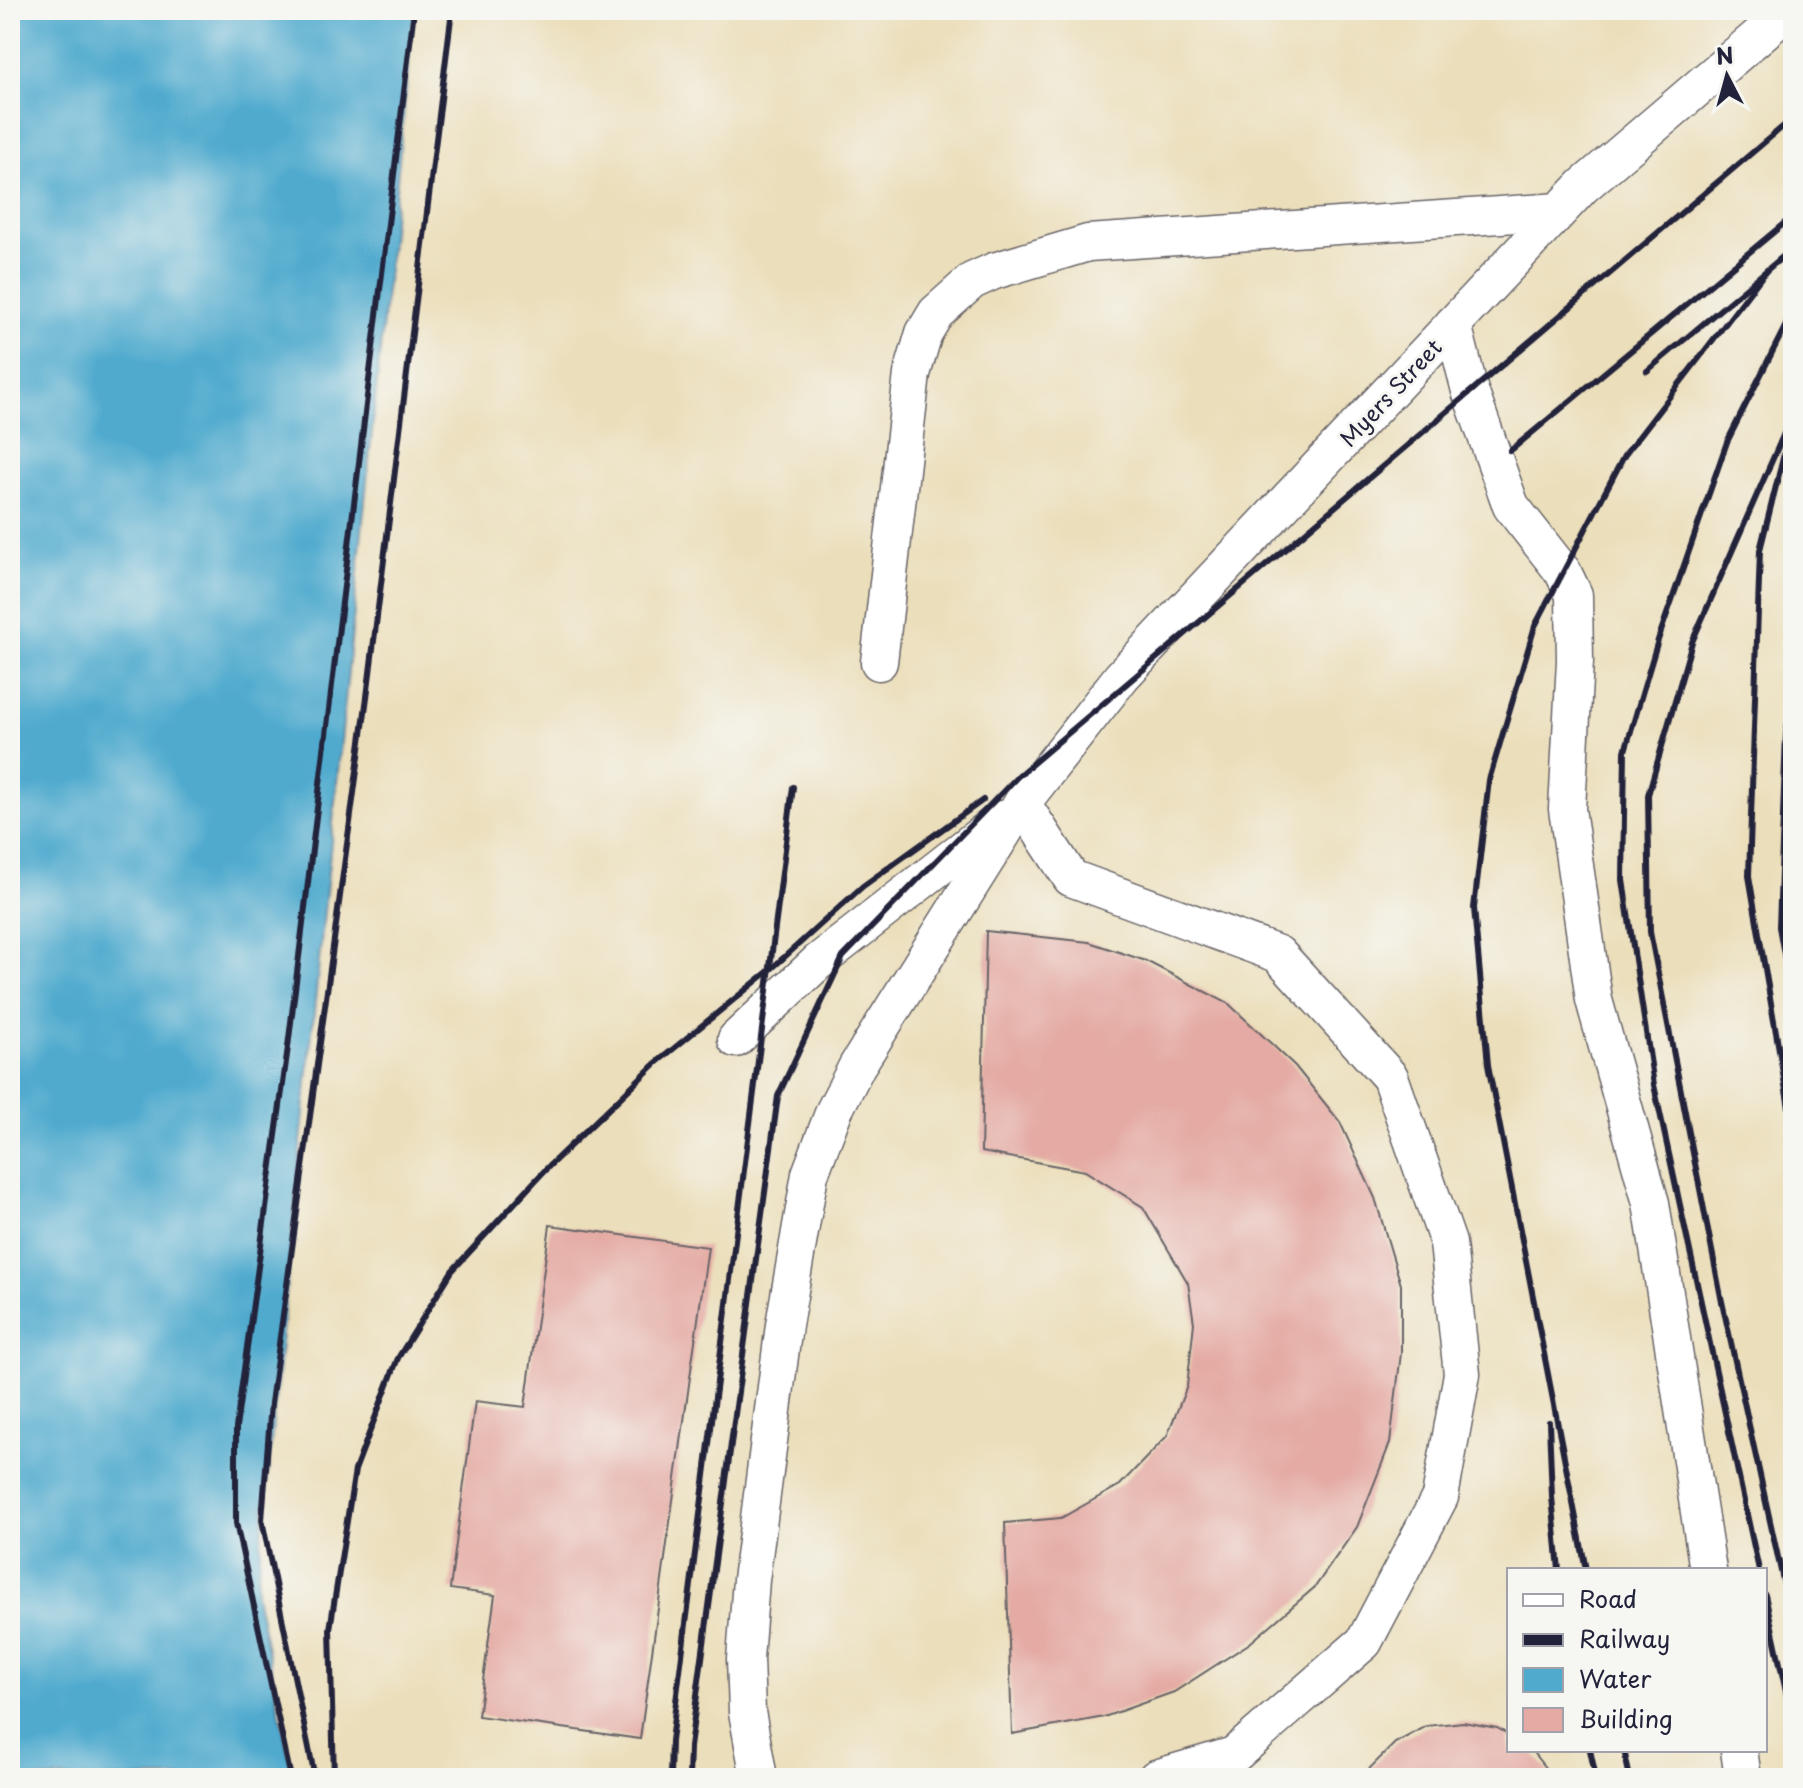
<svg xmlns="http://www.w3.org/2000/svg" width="1803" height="1788" font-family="'Playpen Sans',sans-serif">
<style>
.water{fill:#50aace;stroke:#396684;stroke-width:2}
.building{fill:#e4aaa3}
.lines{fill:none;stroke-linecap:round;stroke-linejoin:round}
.minor-casing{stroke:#686467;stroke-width:39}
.minor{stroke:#fff;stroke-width:36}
.rail{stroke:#22223b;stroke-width:6}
.labels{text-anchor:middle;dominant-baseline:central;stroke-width:6;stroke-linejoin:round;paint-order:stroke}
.street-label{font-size:22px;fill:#22223b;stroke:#f6f6f2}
</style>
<rect width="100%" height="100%" fill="#f6f6f2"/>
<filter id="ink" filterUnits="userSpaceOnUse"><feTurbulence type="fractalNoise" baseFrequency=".0125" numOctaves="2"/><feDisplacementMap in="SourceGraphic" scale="16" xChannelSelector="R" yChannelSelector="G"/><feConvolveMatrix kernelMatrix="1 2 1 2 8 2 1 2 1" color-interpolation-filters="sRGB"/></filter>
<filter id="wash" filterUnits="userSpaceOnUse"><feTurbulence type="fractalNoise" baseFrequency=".006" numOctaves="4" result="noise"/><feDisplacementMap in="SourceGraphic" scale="32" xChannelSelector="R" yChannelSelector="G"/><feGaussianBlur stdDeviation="1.8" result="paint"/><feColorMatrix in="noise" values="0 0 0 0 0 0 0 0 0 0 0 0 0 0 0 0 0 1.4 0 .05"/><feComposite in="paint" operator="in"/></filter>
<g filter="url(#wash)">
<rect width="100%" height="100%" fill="#ebdeba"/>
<path class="water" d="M10,10H414L256,1594L293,1778H10Z"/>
<g id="blocks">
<g class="building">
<path d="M986,931L1089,942L1146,961L1229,1004L1295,1066L1340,1122L1375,1198L1401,1285V1353L1390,1443L1357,1527L1315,1587L1250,1643L1174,1692L1104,1717L1012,1734L1005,1523L1061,1518L1120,1485L1167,1436L1187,1386L1194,1323L1188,1283L1143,1207L1085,1171L981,1152Z"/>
<path d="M550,1225L708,1247L640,1739L478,1716L495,1595L450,1589L475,1401L525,1407Z"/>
<path d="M1463,1722L1497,1728L1509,1735V1750H1531L1553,1778H1365L1370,1768L1395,1743L1427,1726Z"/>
</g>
</g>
</g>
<g filter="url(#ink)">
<use href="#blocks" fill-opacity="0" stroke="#686467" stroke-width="2"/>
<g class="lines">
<g class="minor-casing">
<g id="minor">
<path d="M1453,324L1470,391L1511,506L1563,572L1574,595L1575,661L1567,809L1594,1000L1651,1203L1708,1570"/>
<path d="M879,662L912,374L924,333L936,313L972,281L994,271L1088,243L1559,211"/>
<path d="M1022,803L1071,878L1278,954L1390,1077L1448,1243L1462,1374L1440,1497L1364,1642L1234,1755L1156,1778"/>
<path d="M736,1039L818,962L1001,819"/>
<path d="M1739,1750L1743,1778"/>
<path d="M759,1778L747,1712L745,1659L751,1580L784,1325L810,1174L834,1111L857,1066L1022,803L1122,676L1583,186L1789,10"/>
</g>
</g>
<use href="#minor" class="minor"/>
<g class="rail">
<path d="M1647,371L1793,248"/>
<path d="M1793,413L1692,642L1648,795L1650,932L1721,1297L1793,1626"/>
<path d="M1786,446L1760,550L1749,876L1793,1131"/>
<path d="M1510,451L1793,216"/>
<path d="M1793,694L1786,734L1779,927L1793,1003"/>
<path d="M1549,1422L1552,1497L1559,1570"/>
<path d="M1586,1570L1488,1065L1474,908L1489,780L1535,626L1624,456L1766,271"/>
<path d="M1759,1570L1654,1085L1623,880L1625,751L1658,640L1727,442L1793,311"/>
<path d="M1765,1595L1793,1724"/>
<path d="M1590,1750L1596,1778"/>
<path d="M1624,1750L1630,1778"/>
<path d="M291,1778L236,1523V1428L288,1047L414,10"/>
<path d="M315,1778L262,1520L271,1403L367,697L452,10"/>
<path d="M334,1778L330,1629L355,1470L398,1358L452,1271L547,1168L656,1063L770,970L863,886L983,800"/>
<path d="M670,1778L671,1741L793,787"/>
<path d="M689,1778L690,1747L778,1096L843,957L1019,775L1793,118"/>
</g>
</g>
</g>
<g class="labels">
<g class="street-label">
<text transform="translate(1390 392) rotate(-47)">Myers Street</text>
</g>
</g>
<rect width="1803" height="1788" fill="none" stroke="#f6f6f2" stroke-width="40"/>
<rect x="1507" y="1568" width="260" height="184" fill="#f6f6f2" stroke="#a1a1a9" stroke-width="2"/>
<rect x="1523" y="1594" width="40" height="12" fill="#ffffff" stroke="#a1a1a9" stroke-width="2"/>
<text x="1579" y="1608" font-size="24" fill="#22223b">Road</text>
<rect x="1523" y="1634" width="40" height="12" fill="#22223b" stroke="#a1a1a9" stroke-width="2"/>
<text x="1579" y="1648" font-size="24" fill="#22223b">Railway</text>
<rect x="1523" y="1668" width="40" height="24" fill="#50aace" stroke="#a1a1a9" stroke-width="2"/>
<text x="1579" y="1688" font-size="24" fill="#22223b">Water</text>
<rect x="1523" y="1708" width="40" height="24" fill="#e4aaa3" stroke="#a1a1a9" stroke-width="2"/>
<text x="1579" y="1728" font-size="24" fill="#22223b">Building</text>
<g transform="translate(1727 76) rotate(354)" stroke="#f6f6f2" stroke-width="6" paint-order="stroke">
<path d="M0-6L14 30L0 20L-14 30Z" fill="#22223b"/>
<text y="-12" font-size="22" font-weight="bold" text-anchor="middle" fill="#22223b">N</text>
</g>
</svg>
